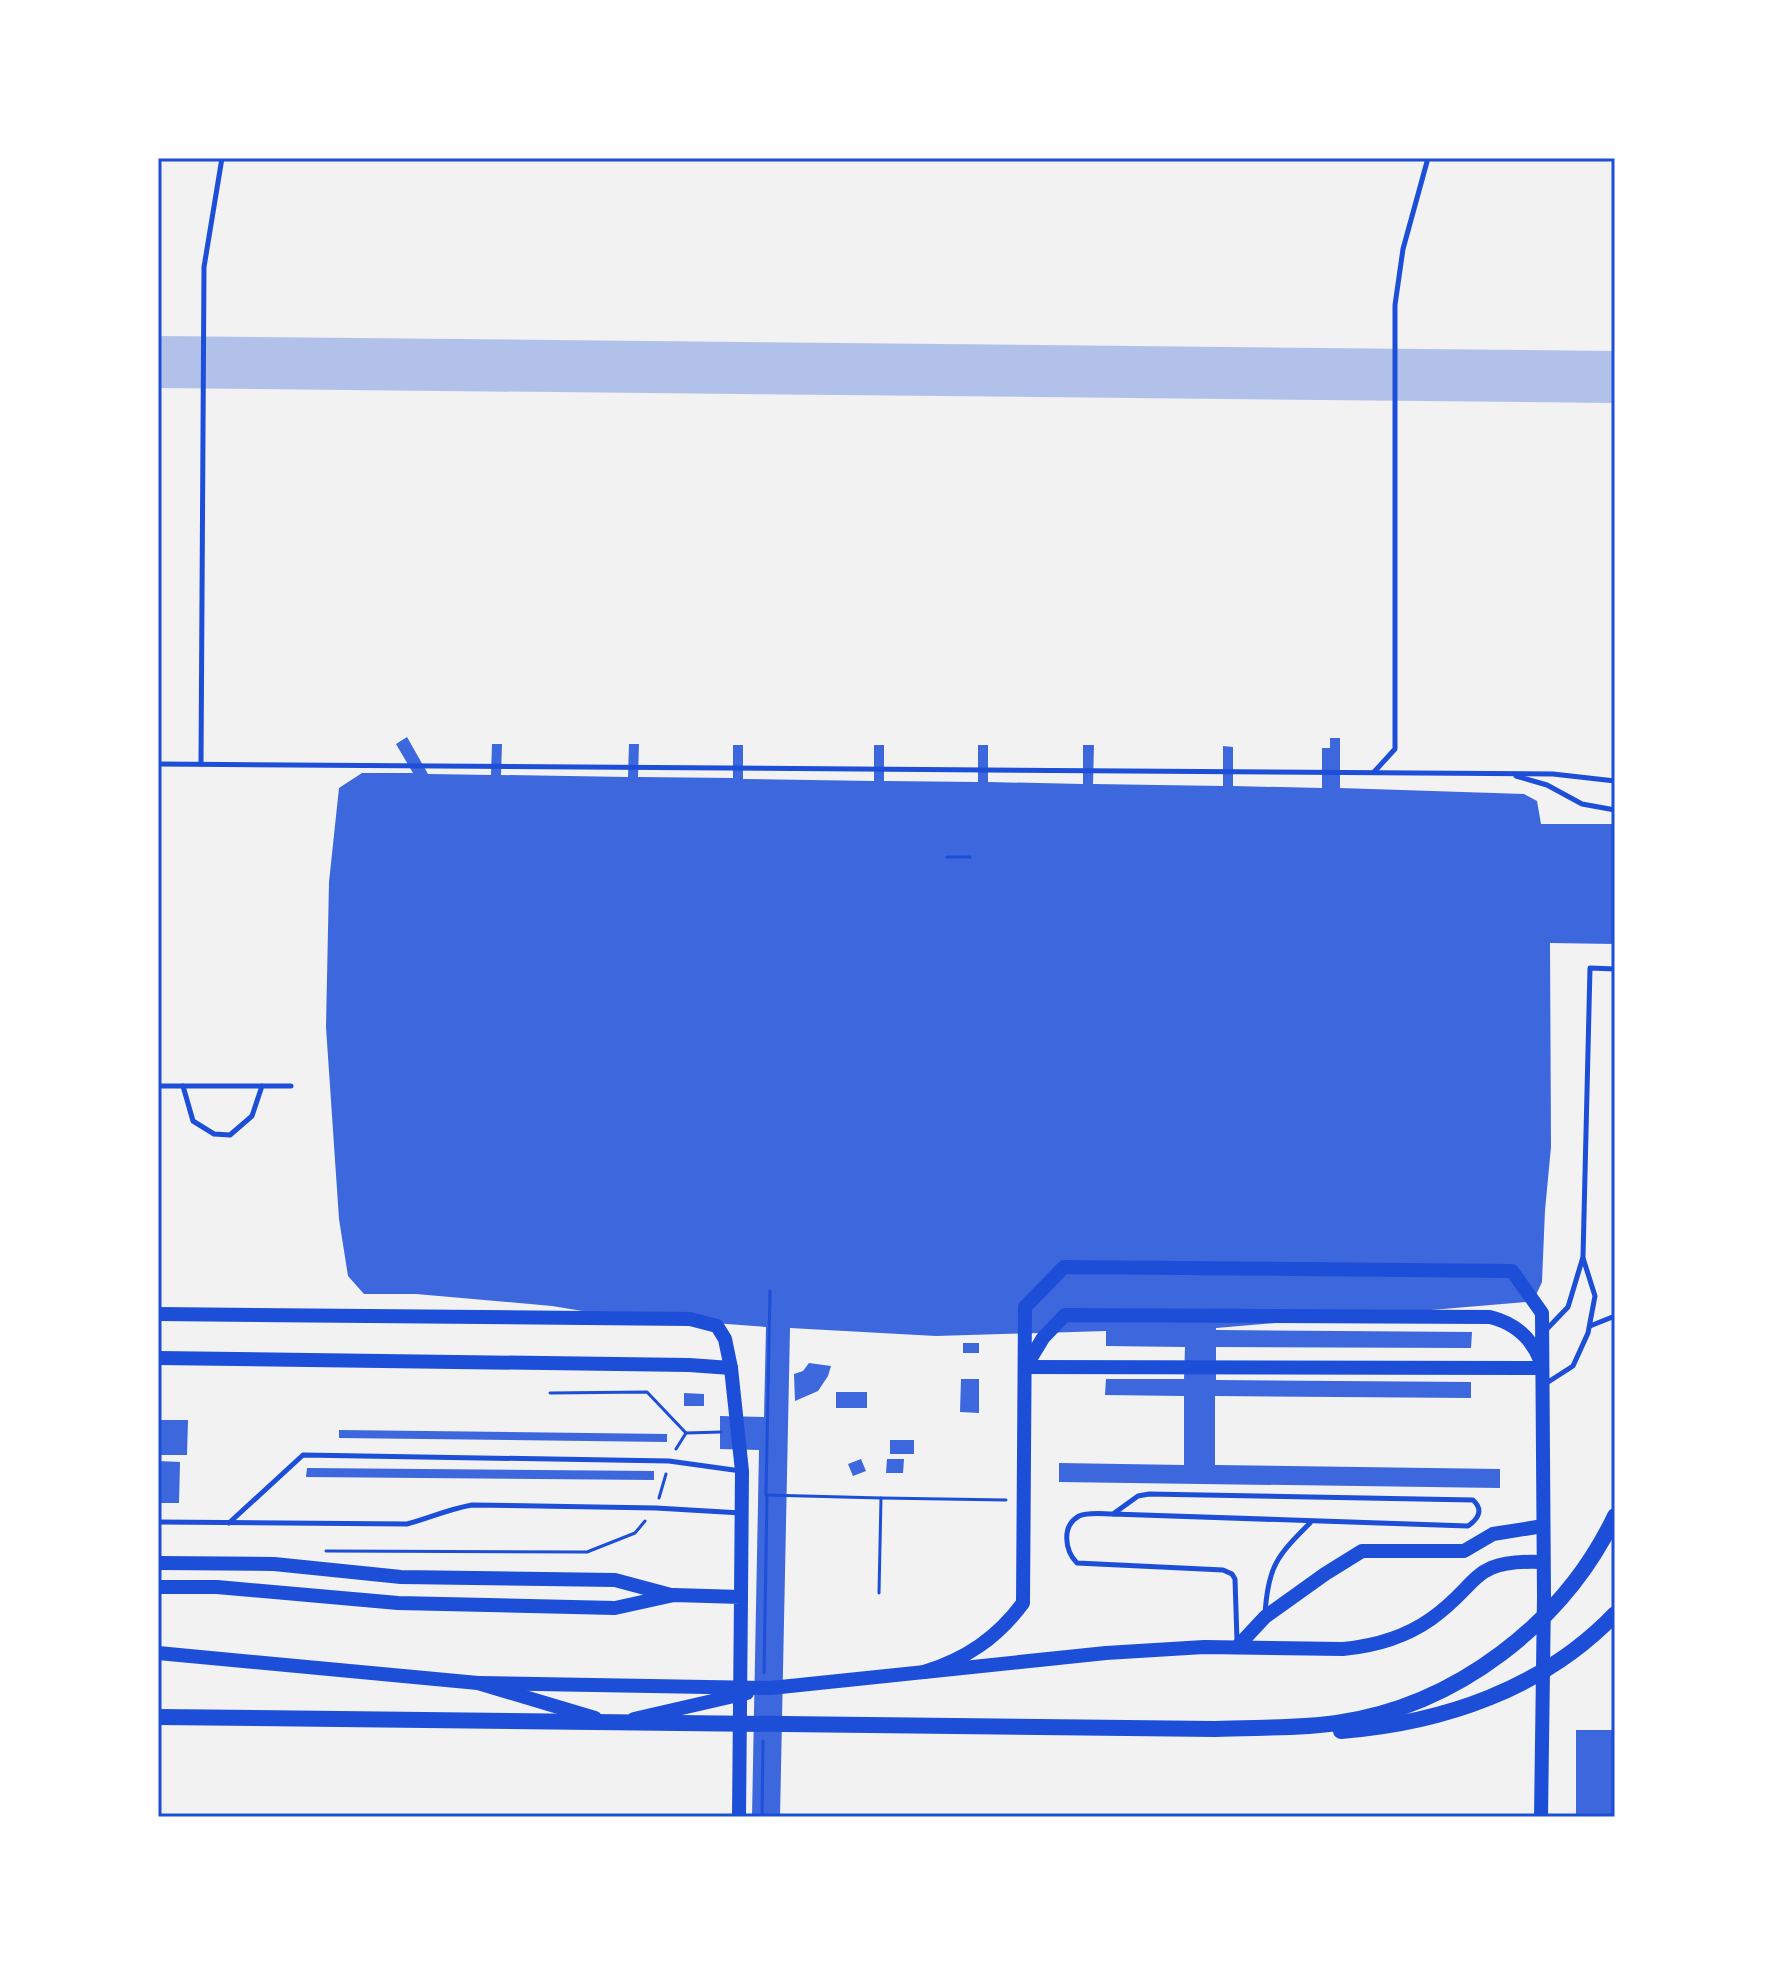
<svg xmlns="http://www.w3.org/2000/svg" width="1773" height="1975" font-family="'Roboto Serif',serif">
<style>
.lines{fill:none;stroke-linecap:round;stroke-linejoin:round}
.taxiway{stroke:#b2c1ea;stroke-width:52}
.building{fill:#3d67dc}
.path{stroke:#1d4ed8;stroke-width:3}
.service{stroke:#1d4ed8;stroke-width:5}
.secondary{stroke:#1d4ed8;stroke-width:14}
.primary{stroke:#1d4ed8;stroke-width:16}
.neatline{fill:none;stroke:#1d4ed8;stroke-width:3}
</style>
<rect width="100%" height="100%" fill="#f2f2f2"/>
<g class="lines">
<path class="taxiway" d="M158,362L1615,377"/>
</g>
<g class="building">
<path d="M407,737L428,774L491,775L492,744H502L501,775L628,777L629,744H639L638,777L733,778V745H743V779L874,781V745H884V781L978,782V745H988V782L1083,784V745H1094L1093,784L1223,786V746L1233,747V786L1322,788V748H1330V738H1340V788L1524,794L1537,801L1541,824H1615V944L1550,943L1551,1147L1545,1210L1542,1282L1536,1295L1527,1302L1216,1328V1330L1472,1332L1471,1348L1216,1347V1380L1471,1382V1398L1215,1396V1465L1500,1469V1488L1059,1482V1463L1184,1465V1396L1105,1395L1106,1379H1184L1185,1347L1106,1346V1331L936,1336L790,1328L780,1817H752L759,1450L720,1449V1416L764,1417L766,1327L607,1315L552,1306L416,1294H364L348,1276L339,1219L326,1027L329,882L339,788L362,773H413L396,744Z"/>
<rect x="963" y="1343" width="16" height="10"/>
<path d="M809,1363L831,1366L828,1376L818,1391L795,1401L794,1374L803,1371Z"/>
<path d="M961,1379H979V1413L960,1412Z"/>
<rect x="836" y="1392" width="31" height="16"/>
<path d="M684,1393L704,1394V1406H684Z"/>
<path d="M158,1420H188L187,1455H158Z"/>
<path d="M339,1430L667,1434V1442L339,1438Z"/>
<rect x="890" y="1440" width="24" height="14"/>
<path d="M861,1459L866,1471L853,1476L848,1464Z"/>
<path d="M887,1459H904L903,1473H886Z"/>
<path d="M158,1461L180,1462L179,1503H158Z"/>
<path d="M307,1468L654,1471V1480L306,1477Z"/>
<rect x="1576" y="1730" width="39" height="87"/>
</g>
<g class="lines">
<g class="path">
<path d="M947,857H970"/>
<path d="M770,1291L766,1495L881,1498L879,1593"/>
<path d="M550,1393L647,1392L686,1433L721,1432"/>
<path d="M676,1449L686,1433"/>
<path d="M659,1498L666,1474"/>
<path d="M881,1498L1006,1500"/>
<path d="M326,1551L587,1552L635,1533L645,1521"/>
<path d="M764,1673L767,1497"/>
<path d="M762,1817L763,1741"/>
</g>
<g class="service">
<path d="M158,764L1553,774L1615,781"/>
<path d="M201,764L204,267L222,158"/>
<path d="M1374,772L1395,749V305L1403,249L1428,158"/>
<path d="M1516,776L1547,785L1582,804L1615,810"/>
<path d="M158,1086H291"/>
<path d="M183,1086L193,1121L214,1134L230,1135L252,1116L262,1086"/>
<path d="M1590,1326L1615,1316"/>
<path d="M1545,1331L1568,1307L1583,1257L1590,968L1615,969"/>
<path d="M1545,1384L1573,1366L1588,1333L1595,1296L1583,1258"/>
<path d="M1113,1514L1138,1496L1149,1494L1473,1500C1484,1510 1478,1519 1468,1526L1113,1514C1103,1514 1088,1512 1079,1516C1061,1526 1065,1551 1077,1563L1223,1570L1232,1574L1235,1579L1237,1641"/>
<path d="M158,1522L407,1524C429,1518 449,1509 472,1505L656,1508L741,1513"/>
<path d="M229,1523L303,1455L669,1461L741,1471"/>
<path d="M1265,1614C1268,1566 1277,1556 1310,1523"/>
</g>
<g class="secondary">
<path d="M158,1314L690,1319L717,1326L725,1339L731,1368L742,1471L741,1597"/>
<path d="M158,1358L689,1365L731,1368"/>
<path d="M1026,1366L1043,1338L1065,1315L1490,1317C1514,1323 1531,1337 1540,1360"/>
<path d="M1025,1367L1542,1368"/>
<path d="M158,1563L274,1564L401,1577L615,1580L671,1595"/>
<path d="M158,1587H217L398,1603L615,1608L674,1595L741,1597L739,1817"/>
<path d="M1237,1647L1265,1617L1325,1574L1362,1551H1464L1493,1534L1543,1526"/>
<path d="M158,1653L478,1683L595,1718"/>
<path d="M924,1672C966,1659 997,1638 1023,1603L1025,1307L1064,1267L1512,1271L1542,1313L1544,1596L1541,1817"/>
<path d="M478,1683L771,1688L1106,1653L1204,1647L1343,1649C1375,1646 1404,1638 1431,1619C1482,1583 1469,1559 1543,1562"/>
<path d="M634,1719L747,1693"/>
</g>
<g class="primary">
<path d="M158,1717L1215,1729C1255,1727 1297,1729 1337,1723C1456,1706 1564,1623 1615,1516"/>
<path d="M1341,1731C1443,1723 1543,1689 1615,1614"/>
</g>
</g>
<rect width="1773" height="1975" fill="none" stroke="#ffffff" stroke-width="320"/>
<rect x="160" y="160" width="1453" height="1655" class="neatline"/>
</svg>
